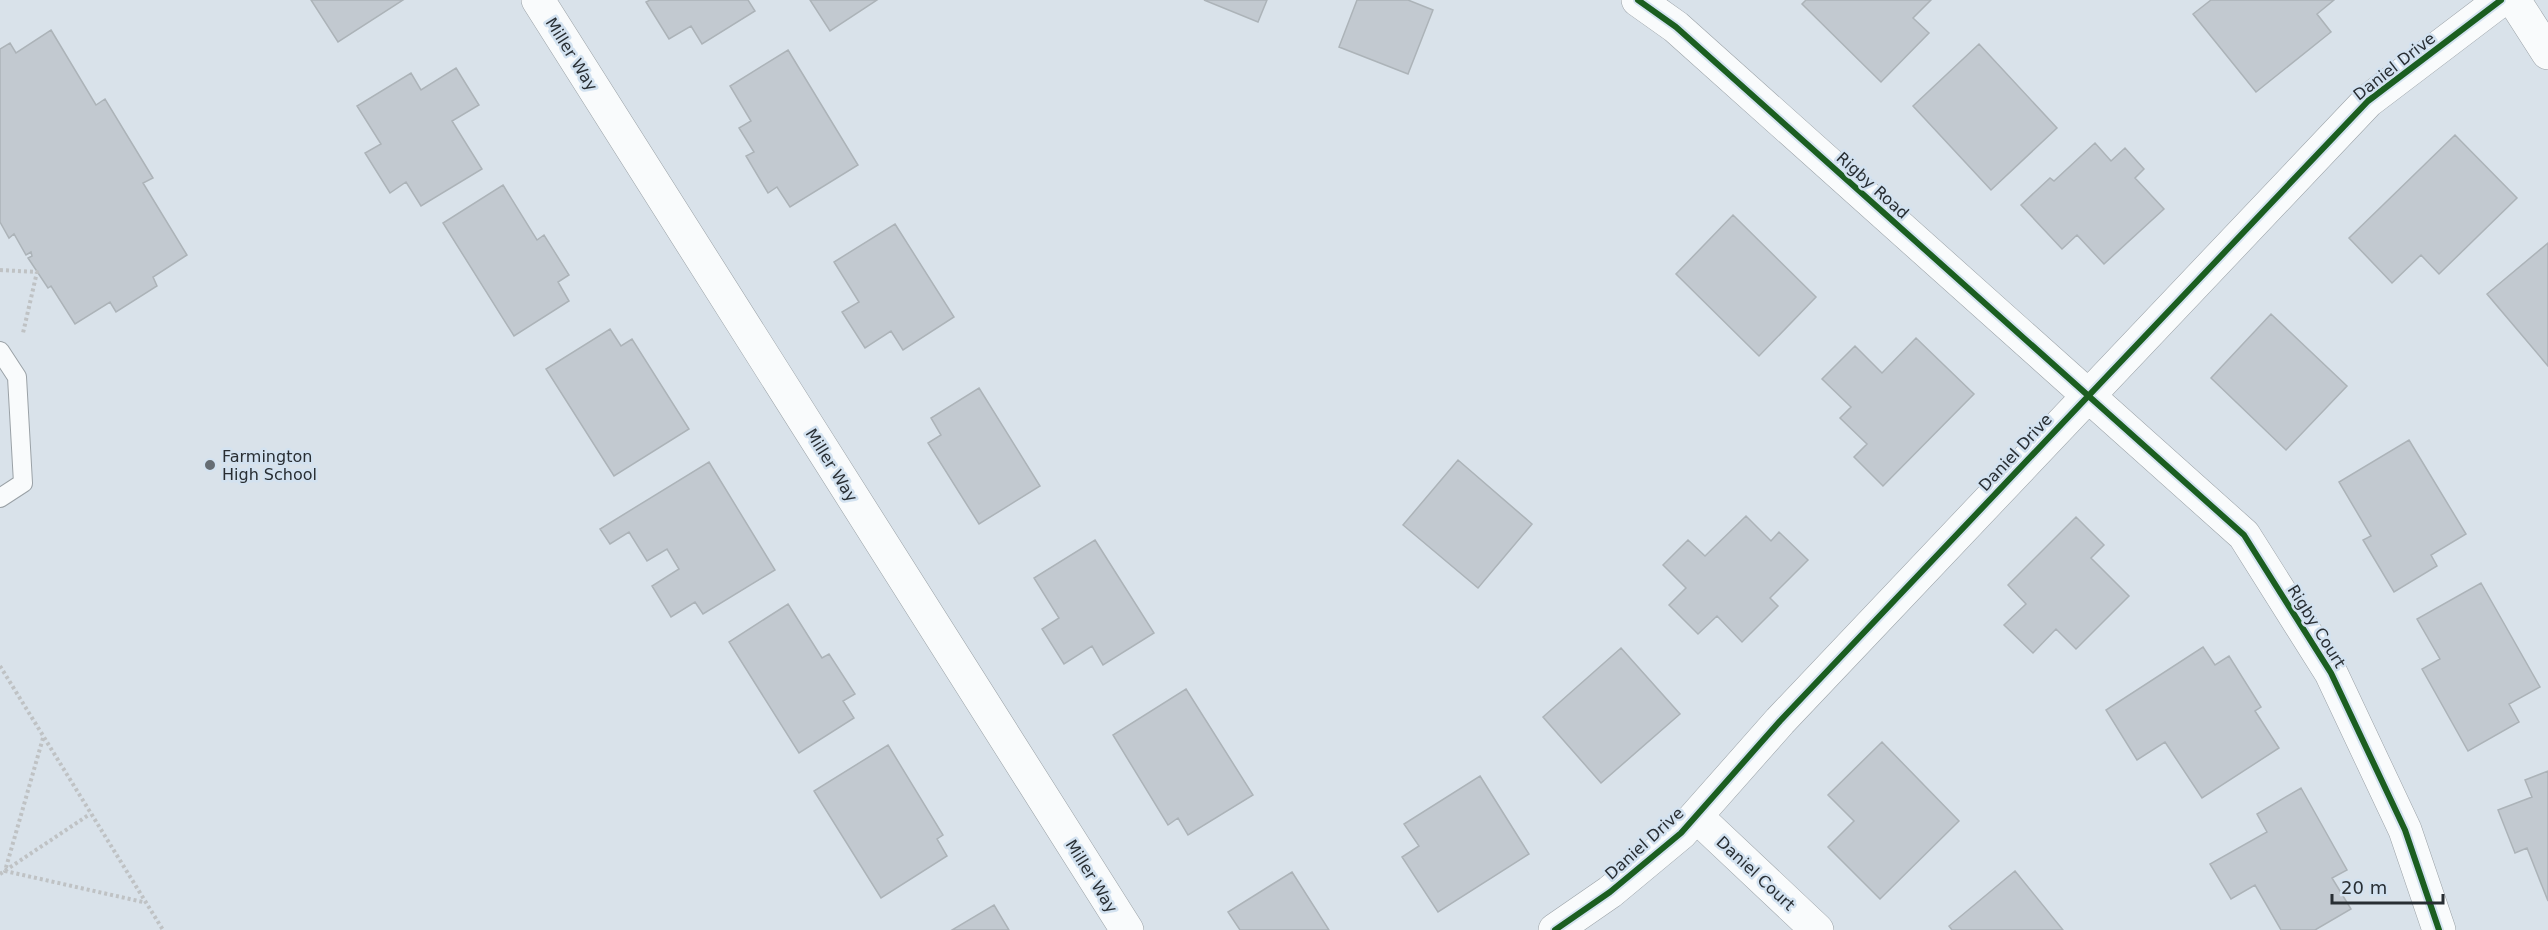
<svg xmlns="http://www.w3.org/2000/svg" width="2548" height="930" font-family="'DejaVu Sans',sans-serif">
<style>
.building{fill:#c2c9d0;stroke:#acb3b8;stroke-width:1.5}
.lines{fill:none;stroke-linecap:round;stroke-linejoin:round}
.lane-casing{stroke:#9aa1a6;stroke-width:20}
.street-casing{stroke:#9aa1a6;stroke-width:34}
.path{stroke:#bfc2c4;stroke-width:4;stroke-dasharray:3 3;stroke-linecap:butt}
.lane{stroke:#f9fbfc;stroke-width:18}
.street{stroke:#f9fbfc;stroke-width:33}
.cycleway-casing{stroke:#d3e2f0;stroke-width:10}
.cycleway{stroke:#1b5e20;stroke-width:6}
.poi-dot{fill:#666d73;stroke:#d3e2f0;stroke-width:2}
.labels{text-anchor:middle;stroke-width:5;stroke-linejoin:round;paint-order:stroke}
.street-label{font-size:16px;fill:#282e33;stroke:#d3e2f0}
.poi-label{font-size:16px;fill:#282e33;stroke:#d3e2f0;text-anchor:start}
</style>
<rect width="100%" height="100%" fill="#d9e2ea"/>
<path class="building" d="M311 0H403L338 42Z
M650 0H748L755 11 702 44 691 26 669 39 646 2Z
M810 0H877L830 31Z
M1204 0H1267L1258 22Z
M1357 0H1408L1433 10 1408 74 1339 47Z
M1806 0H1931L1913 18 1929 33 1881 82 1802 4Z
M2211 0H2334L2317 14 2331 32 2256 92 2193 14Z
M51 30 96 105 105 99 153 178 143 183 187 255 153 277 157 286 116 312 110 302 75 324 51 286 48 288 28 258 32 256 31 252 26 255 14 234 9 238 0 222V49L10 43 16 53Z
M1979 44 2057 128 1991 190 1913 106Z
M788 50 858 165 790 207 777 187 768 193 746 156 754 152 739 128 751 121 730 86Z
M456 68 479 105 452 121 482 169 421 206 406 182 390 193 365 153 381 144 357 106 411 73 421 90Z
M2455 135 2517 198 2439 274 2421 255 2392 283 2349 238Z
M2095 143 2111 161 2125 148 2144 169 2135 178 2164 209 2104 264 2077 235 2062 249 2021 205 2050 178 2054 181Z
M503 185 537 240 544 235 569 275 558 282 569 301 514 336 443 223Z
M1733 215 1816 297 1759 356 1676 274Z
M895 224 954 317 903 350 891 331 865 348 842 312 859 302 834 262Z
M2548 243V366L2487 294Z
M2271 314 2347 386 2286 450 2211 378Z
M610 329 621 346 632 339 689 429 614 476 546 369Z
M1916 338 1974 394 1883 486 1854 457 1867 444 1840 418 1851 407 1822 379 1855 346 1882 373Z
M979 388 1040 486 979 524 928 443 941 435 931 418Z
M2409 440 2466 534 2431 555 2437 566 2394 592 2363 540 2371 536 2339 482Z
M1458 460 1532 524 1478 588 1403 525Z
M709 462 775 570 703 614 695 602 671 617 652 586 679 569 667 549 647 561 629 532 610 544 600 529Z
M1746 516 1771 541 1779 532 1808 560 1770 598 1778 606 1742 642 1717 616 1698 634 1669 605 1686 588 1663 565 1688 540 1705 556Z
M2076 517 2104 545 2091 558 2129 596 2076 649 2056 629 2033 653 2004 625 2026 604 2008 585Z
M1095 540 1154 633 1103 665 1092 646 1064 664 1042 629 1059 618 1034 578Z
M2481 583 2540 687 2509 704 2519 722 2468 751 2422 669 2440 659 2417 619Z
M788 604 822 658 829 654 855 694 843 701 854 718 799 753 729 642Z
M2203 647 2215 665 2229 656 2261 707 2255 711 2279 748 2202 798 2165 742 2137 760 2106 710Z
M1621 648 1680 714 1601 783 1543 717Z
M1186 689 1253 795 1188 835 1178 818 1168 825 1113 735Z
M1882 742 1959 821 1880 899 1828 847 1854 821 1828 795Z
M888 745 943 835 937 839 947 856 881 898 814 791Z
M2548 771V901L2527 848 2515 853 2498 810 2532 797 2525 780Z
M1480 776 1529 854 1438 912 1402 857 1419 846 1404 824Z
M2301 788 2347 870 2332 878 2351 909 2315 930H2281L2255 885 2231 899 2210 864 2267 832 2257 814Z
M2015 871 2063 930H1952L1949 926Z
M1292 872 1329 930H1240L1228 912Z
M994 905 1009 930H952Z"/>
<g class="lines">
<g class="lane-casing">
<path id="lane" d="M0 351 17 377 23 483 0 498"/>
</g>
<g class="street-casing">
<path id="street" d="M538 0 1127 930
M1638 0 1676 27 2244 535 2331 673 2405 830 2439 930
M2514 0 2548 53
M1696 816 1817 930
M1555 930 1610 892 1681 833 1780 721 2368 101 2501 0"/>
</g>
<path class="path" d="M0 270 37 272 23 333
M0 666 163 930
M43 738 5 871 143 902
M0 874 90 814"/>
<use href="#lane" class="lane"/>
<use href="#street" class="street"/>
<g class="cycleway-casing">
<path id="cycleway" d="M1638 0 1676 27 2244 535 2331 673 2405 830 2439 930
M1555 930 1610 892 1681 833 1780 721 2368 101 2501 0"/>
</g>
<use href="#cycleway" class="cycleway"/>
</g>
<circle class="poi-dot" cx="210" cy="465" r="6"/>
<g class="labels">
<g class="street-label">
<text transform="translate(572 54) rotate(58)" y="6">Miller Way</text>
<text transform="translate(2394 66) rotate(-38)" y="6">Daniel Drive</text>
<text transform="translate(1873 185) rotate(42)" y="6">Rigby Road</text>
<text transform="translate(2015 452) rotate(-47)" y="6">Daniel Drive</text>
<text transform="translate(832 465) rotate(58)" y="6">Miller Way</text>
<text transform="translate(2317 626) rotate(58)" y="6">Rigby Court</text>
<text transform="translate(1644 843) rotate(-42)" y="6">Daniel Drive</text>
<text transform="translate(1756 873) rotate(43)" y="6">Daniel Court</text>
<text transform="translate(1092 876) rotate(58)" y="6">Miller Way</text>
</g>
<g class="poi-label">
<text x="222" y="462">Farmington<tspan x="222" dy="18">High School</tspan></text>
</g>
</g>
<path d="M2332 894v9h111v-9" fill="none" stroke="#282e33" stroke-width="3"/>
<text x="2341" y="894" font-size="18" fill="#282e33" stroke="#d3e2f0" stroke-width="4.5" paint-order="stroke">20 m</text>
</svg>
